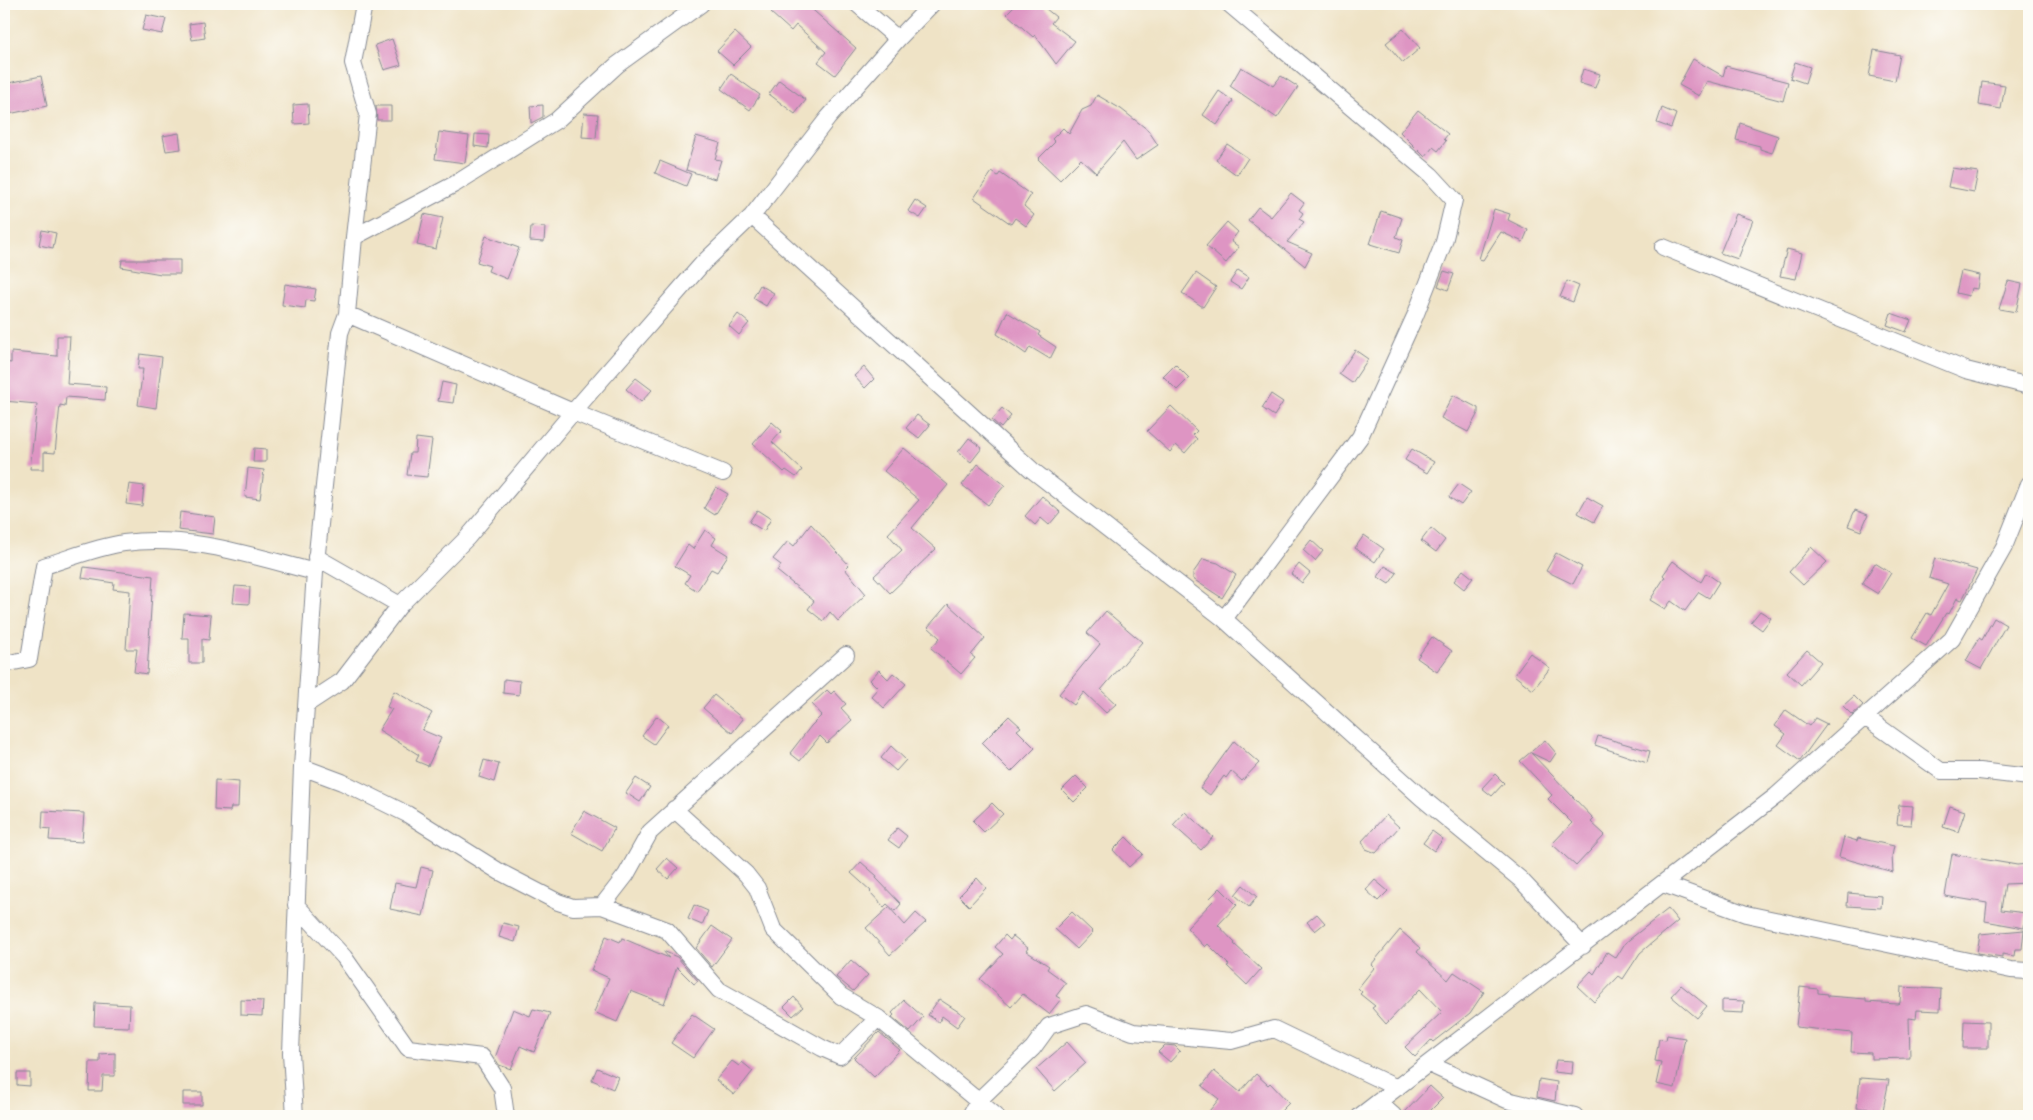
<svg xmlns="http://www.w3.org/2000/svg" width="2033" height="1120" font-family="'Libre Caslon Text',serif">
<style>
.building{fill:#de95c3}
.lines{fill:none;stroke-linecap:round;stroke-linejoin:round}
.minor-casing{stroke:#858992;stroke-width:18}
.minor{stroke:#fff;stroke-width:16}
</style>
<rect width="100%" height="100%" fill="#fdfcf7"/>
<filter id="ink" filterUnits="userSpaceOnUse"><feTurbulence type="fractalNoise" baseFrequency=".02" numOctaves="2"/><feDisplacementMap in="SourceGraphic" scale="10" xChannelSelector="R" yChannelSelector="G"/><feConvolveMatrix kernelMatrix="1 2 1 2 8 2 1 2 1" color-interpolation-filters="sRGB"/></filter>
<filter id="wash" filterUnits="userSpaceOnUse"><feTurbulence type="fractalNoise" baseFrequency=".0096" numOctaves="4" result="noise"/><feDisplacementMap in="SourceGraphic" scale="20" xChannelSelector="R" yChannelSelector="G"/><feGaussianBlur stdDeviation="1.12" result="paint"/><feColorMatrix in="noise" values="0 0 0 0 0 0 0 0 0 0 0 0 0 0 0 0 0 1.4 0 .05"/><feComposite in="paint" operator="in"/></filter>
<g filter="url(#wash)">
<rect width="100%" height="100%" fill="#efe3c6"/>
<g id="blocks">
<path class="building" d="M766 4H806L856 48 835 75 818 62 826 52 796 25 791 31 771 13 773 11Z
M1017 4H1040L1056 17 1051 23 1075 41 1056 64 1035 35 1033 37 1007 14Z
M146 15 166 19 162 34 142 30Z
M203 22 205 38 192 40 189 24Z
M1403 29 1420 48 1403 63 1386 43Z
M735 32 751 47 733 65 717 51Z
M392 39 401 65 384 70 375 45Z
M1874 50 1900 55 1895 81 1869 76Z
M1693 59 1723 76 1726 66 1788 82 1783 101 1707 81 1699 96 1679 85Z
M1795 62 1810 67 1805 83 1790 78Z
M1241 67 1273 86 1281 76 1298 87 1277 118 1230 86Z
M1583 69 1600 74 1595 88 1579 83Z
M731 74 760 95 750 110 721 89Z
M41 76 47 106 4 115V84Z
M779 80 806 100 795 114 769 94Z
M1982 82 2005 85 2001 109 1979 105Z
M1219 91 1233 101 1217 125 1203 115Z
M1097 95 1121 109 1148 130 1158 145 1136 160 1123 142 1096 173 1081 159 1060 180 1038 159 1055 142 1052 139 1063 128 1069 134 1082 110 1091 106Z
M308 104 309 123 294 124 293 105Z
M543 105V117L531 123 530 106Z
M376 106H391V120H377Z
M1662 108 1676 114 1671 128 1657 123Z
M1418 110 1448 134 1444 139 1446 141 1438 151 1433 147 1425 157 1400 132Z
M584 113 598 114 596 138 582 137Z
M1740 123 1778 136 1772 153 1760 149V146L1736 140Z
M439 132 469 136 465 163 435 159Z
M179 133 181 149 166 151 163 136Z
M475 134 489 135 488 148 474 146Z
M696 136 720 143 715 159 721 160 715 179 686 170Z
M1227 144 1248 158 1237 175 1216 160Z
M660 161 691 174 686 186 655 173Z
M1952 168 1978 172 1974 192 1948 187Z
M992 172 998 176 1000 173 1031 195 1024 206 1034 215 1026 226 1015 218 1011 224 974 198Z
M1291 193 1304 203 1299 210 1303 213 1299 219 1304 222 1287 242 1312 253 1305 266 1248 220 1258 207 1271 217Z
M915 200 927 208 920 218 908 211Z
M1494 209 1510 214 1508 220 1528 230 1523 242 1501 232 1483 260 1479 259Z
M1381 211 1402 218 1396 237 1403 240 1399 253 1370 244Z
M424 214 443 218 436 249 417 245Z
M1736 214 1753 220 1738 259 1720 253Z
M1227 222 1238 232 1231 241 1239 247 1226 263 1206 246Z
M531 226 545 227 544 242 530 241Z
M42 230 56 233 53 248 39 245Z
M486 236 519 248 507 279 488 271 490 266 477 262Z
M1787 249 1802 253 1796 279 1780 276Z
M122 260H180V274H161L121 267Z
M1238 270 1249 277 1241 289 1230 282Z
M1444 271 1454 274 1448 290 1438 286Z
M1961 271 1979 275 1977 289 1971 288 1969 296 1956 293Z
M1196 273 1216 287 1203 307 1182 293Z
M1567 281 1579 286 1573 302 1560 297Z
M2008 281 2022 284 2016 312 1999 309Z
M285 284 316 289 314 301 306 300 305 308 282 305Z
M760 285 774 293 766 306 753 298Z
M1007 312 1040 332 1038 335 1056 347 1050 359 1030 347 1026 354 997 334Z
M1891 313 1911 320 1906 332 1887 325Z
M738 314 749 323 739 335 729 326Z
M57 336H70L67 384 106 387 105 400 66 397 65 406 60 405 55 453 44 452V469H30L37 404 4 401V362L11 363V352L57 356Z
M1355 350 1368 359 1352 383 1339 374Z
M140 354 162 357 156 408 138 405 143 369H138Z
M1175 364 1189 378 1177 390 1163 376Z
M864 367 874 379 865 388 854 376Z
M636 378 652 390 641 402 626 389Z
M442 382 456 385 453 403 438 401Z
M1271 394 1283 402 1274 416 1262 408Z
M1453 395 1478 408V413L1468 432 1441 418Z
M1171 406 1197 431 1193 435 1197 439 1185 453 1176 445 1170 452 1147 431Z
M1002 408 1011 416 1001 428 992 420Z
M917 415 930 425 919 438 906 428Z
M772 422 782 431 772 442 802 470 796 477 786 470 784 472 753 444Z
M416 438 432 440 427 477 407 475 410 453H415Z
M969 438 982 448 971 462 958 452Z
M254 448 266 449V462H253Z
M904 448 948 485 912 528 936 549 890 593 874 576 902 550 888 534 919 500 884 471Z
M1412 449 1434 462 1427 473 1405 460Z
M978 464 1005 485 988 505 962 485Z
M248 468 264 470 260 499 245 497Z
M129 484 144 486 142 506 126 504Z
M1459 484 1471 492 1461 505 1449 497Z
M716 487 728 494 715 515 704 508Z
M1042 496 1060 512 1049 525 1041 518 1035 525 1025 516Z
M1587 497 1603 506 1594 522 1578 513Z
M757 510 771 519 764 531 749 522Z
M1855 510 1868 515 1861 531 1848 526Z
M180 512 215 517 213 534 178 530Z
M811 524 849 565 845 569 866 594 838 621 830 612 823 621 808 609 814 601 777 571 781 565 773 559 788 541 794 546Z
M1431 528 1445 540 1436 552 1421 541Z
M705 530 716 538 712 545 728 555 717 572 711 569 697 591 685 583 690 575 675 566 688 545 693 549Z
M1364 535 1384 549 1375 562 1355 548Z
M1311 540 1323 551 1315 561 1303 550Z
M1811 547 1827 562 1803 585 1789 572Z
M1556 553 1582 567 1573 584 1546 571Z
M1935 558 1977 570 1962 600 1957 598 1949 614 1946 613 1926 646 1912 638 1927 613 1931 615 1948 584 1929 578Z
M1203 559 1218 563 1236 575 1222 598 1193 579V573Z
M1673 561 1701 582 1706 573 1719 582 1709 598 1699 592 1685 611 1671 601 1665 609 1650 600 1665 577 1663 575Z
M1875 563 1891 573 1878 594 1862 584Z
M1299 564 1310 573 1302 583 1291 574Z
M1385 566 1397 573 1389 584 1378 577Z
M84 567 153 576 147 674 134 672 137 649H126L130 591 113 589 114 583 82 578Z
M1463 570 1473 578 1464 589 1454 581Z
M235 586 250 587 249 604 233 603Z
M948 604 985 638 971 655 975 658 961 674 931 648 940 638 928 627Z
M1106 611 1142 642 1101 690 1116 704 1106 713 1084 692 1074 705 1059 694 1100 644 1087 633Z
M1760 611 1771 618 1762 630 1751 622Z
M184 613 211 615 209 640 202 639V663H189V638H182Z
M1994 618 2006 625 1981 669 1966 661 1979 638 1982 640Z
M1432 637 1452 651 1437 672 1417 658Z
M1807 650 1821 662 1801 685 1787 672Z
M1530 653 1550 668 1533 690 1514 675Z
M879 670 888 679 893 673 906 684 884 708 871 696 878 688 870 680Z
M504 679 520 681 519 695 503 693Z
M827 690 831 694 834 691 846 704 841 708 852 720 827 743 820 736 800 761 790 753 811 726 822 715 812 704Z
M394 691 432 713 422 730 441 738 428 766 416 761 419 755 379 730 392 709 387 707Z
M714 695 743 719 732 733 703 708Z
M1854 696 1863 705 1852 715 1843 706Z
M1786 710 1809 726 1815 718 1827 724 1800 761 1778 745 1786 734 1775 726Z
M657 716 668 725 654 744 642 736Z
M1009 716 1021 727 1017 730 1035 748 1011 772 982 743Z
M1598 736 1650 751 1647 763 1595 745Z
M1545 740 1556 753 1550 762 1531 753 1594 819 1591 822 1605 835 1576 866 1552 844 1572 823 1548 799 1552 795 1520 761Z
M1234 741 1259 763 1242 781 1231 771 1226 778 1224 776 1210 795 1200 788Z
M891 746 906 760 896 771 881 758Z
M484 760 499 764 494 782 479 777Z
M1495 774 1504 783 1492 796 1482 788Z
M1076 776 1088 788 1074 802 1062 790Z
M636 778 650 787 640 802 626 793Z
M215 780 239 782 238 807H231L230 811 214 810Z
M992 803 1003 814 984 832 973 821Z
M1899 805 1913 806 1911 825 1897 824Z
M1950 806 1965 811 1958 832 1943 827Z
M43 811 84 813 82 842 49 840 50 829 42 828Z
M584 811 615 828 602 851 571 833Z
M1185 812 1213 837 1201 850 1173 825Z
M1386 815 1399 827 1376 853 1366 849 1362 841Z
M897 828 907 836 899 848 888 840Z
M1432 831 1443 839 1434 851 1423 843Z
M1126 837 1143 854 1129 867 1113 850Z
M1844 837 1857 841 1858 838 1894 846 1892 856 1893 872 1839 857Z
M1952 854 2017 865 2029 864V883L2005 884 2001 910 2026 913 2024 928 1985 921 1987 903 1945 896Z
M667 858 678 868 668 879 657 869Z
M861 862 877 876 876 878 901 904 895 911 887 904 884 907 870 892 871 891 851 873Z
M421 867 433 870 423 916 390 909 395 883 416 887Z
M977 878 986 888 969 906 959 896Z
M1375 880 1388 891 1378 901 1366 890Z
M1243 885 1257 897 1249 907 1235 895Z
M1220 888 1237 905 1218 925 1235 943 1234 944 1261 969 1247 985 1227 966 1229 965 1208 944 1205 947 1187 928 1213 901 1210 898Z
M1848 893 1882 896 1881 908 1847 906Z
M694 905 708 911 702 925 688 919Z
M889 907 905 925 916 913 926 922 890 955 866 928Z
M1668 909 1678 921 1640 953 1623 979 1619 976 1594 1002 1577 986 1591 971 1594 974 1607 952 1616 958 1625 943Z
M1072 912 1093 932 1077 949 1055 929Z
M1317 914 1325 923 1315 931 1307 922Z
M503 923 519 927 515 942 499 937Z
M712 926 732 940 712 967 696 948Z
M1400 930 1420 948 1417 952 1448 980 1454 972 1484 992 1470 1013 1433 1042 1431 1040 1415 1057 1405 1047 1442 1012 1420 989 1386 1024 1372 1008 1375 1006 1360 994 1362 992 1358 988 1374 968 1371 965Z
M2024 930 2022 949H2015L2014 956 2002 954V957L1977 953 1980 934Z
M1005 935 1010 940 1013 936 1028 948 1026 951 1049 966 1047 969 1066 983 1056 996 1061 999 1049 1014 1023 994 1011 1007 980 979 1003 954 995 947Z
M606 936 620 942 622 938 669 958 663 951 677 957 698 981 694 984 677 967 664 1004 631 991 617 1022 594 1012 609 978 591 970Z
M851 960 868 975 853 991 836 977Z
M1681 985 1707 1006 1697 1018 1671 996Z
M1800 987 1818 989V993L1828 994V996L1866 999V1002L1897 1004 1900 1003 1901 987 1941 989 1940 1011 1917 1010 1916 1019 1909 1018 1910 1058 1871 1059V1053L1851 1052 1852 1033 1796 1027Z
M794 997 803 1007 793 1016 784 1007Z
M939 999 965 1016 957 1027 942 1016 939 1022 928 1015Z
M241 1000 263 1001 262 1016 241 1015Z
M904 1000 923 1017 910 1032 892 1017 894 1015 892 1013Z
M1722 1000 1744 1001 1743 1013 1722 1012Z
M95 1003 130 1005 129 1027 94 1026Z
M513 1009 530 1016 533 1009 550 1013 534 1052 520 1046 511 1069 499 1065 495 1058Z
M692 1014 714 1029 693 1058 671 1043Z
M1964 1021 1988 1022V1048H1963Z
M879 1032 900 1050 874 1077 854 1058Z
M1667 1035 1685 1038 1675 1088 1656 1084 1661 1062 1655 1061 1659 1039 1666 1040Z
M1067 1042 1086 1063 1055 1091 1036 1069Z
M1165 1045 1175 1046 1180 1051 1170 1062 1158 1052Z
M115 1053V1076H103L102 1091H89L90 1062H100V1054Z
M1556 1060 1573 1061 1572 1074 1554 1072Z
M732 1061 739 1066 742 1062 753 1071 734 1095 716 1080Z
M597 1068 618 1077 613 1089 592 1080Z
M1214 1071 1240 1092 1256 1074 1268 1085 1270 1083 1289 1103 1276 1116H1205L1219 1099 1202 1086Z
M17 1073H30V1086L17 1085Z
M1860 1078 1889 1080 1883 1110 1857 1108Z
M1539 1079 1557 1082 1555 1101 1537 1097Z
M1430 1086 1443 1098 1425 1116H1404V1113Z
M183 1092H202V1105H183Z"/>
</g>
</g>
<g filter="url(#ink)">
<use href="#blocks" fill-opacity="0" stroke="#858992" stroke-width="1"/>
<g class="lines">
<g class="minor-casing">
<path id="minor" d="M857 4 898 39
M752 216 1032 470 1224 619 1422 798 1520 879 1583 946
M354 237 368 114 353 63 364 4
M1663 247 1966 370 2029 386
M347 314 573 412 723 473
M316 557 400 605
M1224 619 1360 437 1415 316 1444 242 1454 200 1431 175 1229 4
M4 664 29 659 44 566C70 558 97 547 124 543 189 534 252 556 315 572
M307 704 342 681 400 605 467 538 573 412 703 263 752 216 828 118 898 39 932 4
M1865 717 1941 771H1979L2029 777
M302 767 342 782 407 814 500 872 558 902 573 907 602 906 626 875 650 832 846 655
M674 809 746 874 757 888 773 929 841 996 878 1018 996 1116
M1663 884 1746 914 2011 970 2029 971
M296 905 344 957 408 1048 482 1057 502 1088 506 1116
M602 906 667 930 719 990 822 1048 840 1056 878 1018
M1429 1064 1507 1100 1575 1116
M1378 1102 1394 1116
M295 1116 291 1053 302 767 315 572 340 333 347 314 354 237 455 184 557 120 617 65 701 4
M970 1116 978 1101 1033 1048 1049 1026 1086 1014 1133 1032 1199 1038 1231 1041 1274 1029 1397 1088
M1360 1116 1776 796 1952 639 2004 547 2029 484"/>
</g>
<use href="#minor" class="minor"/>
</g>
</g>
<rect width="2033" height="1120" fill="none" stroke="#fdfcf7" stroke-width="20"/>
</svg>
